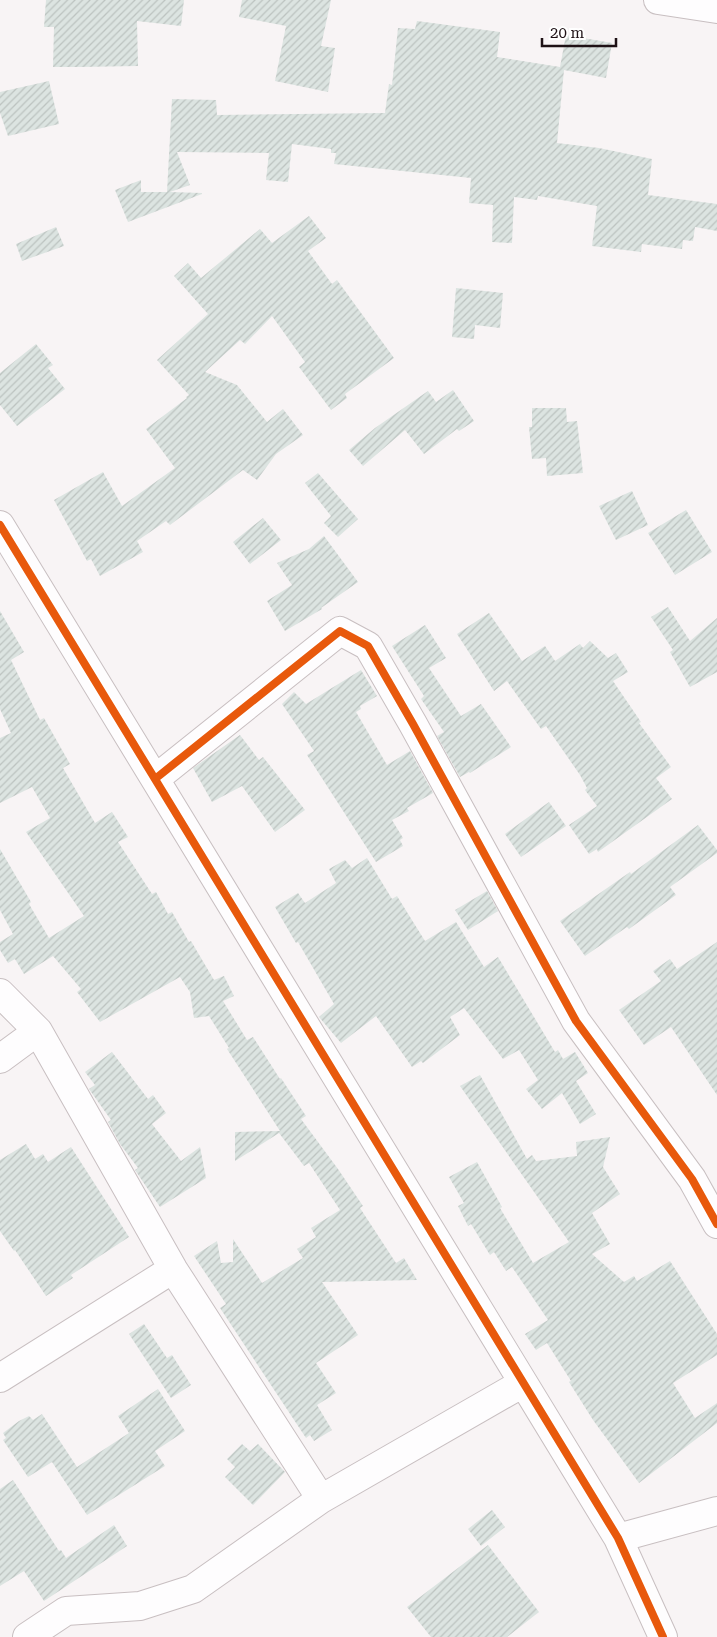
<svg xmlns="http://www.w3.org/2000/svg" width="717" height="1637" font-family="'Roboto Serif',serif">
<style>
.building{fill:url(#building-hatch)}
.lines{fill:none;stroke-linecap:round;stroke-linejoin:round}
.street-casing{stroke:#c8bfc1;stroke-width:30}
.street{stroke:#fefdfe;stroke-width:28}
.cycleway-casing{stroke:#fff;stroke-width:11}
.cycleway{stroke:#e8590c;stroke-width:8}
</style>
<defs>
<pattern id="building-hatch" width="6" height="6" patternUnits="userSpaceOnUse" patternTransform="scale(1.25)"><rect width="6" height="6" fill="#dce4e1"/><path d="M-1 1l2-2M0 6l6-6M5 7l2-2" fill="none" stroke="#bcc3c0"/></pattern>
</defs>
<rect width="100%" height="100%" fill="#f8f4f5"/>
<path class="building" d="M46 0H184L181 26 137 21 138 66 80 67H53L54 27H44Z
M242 0H331L321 46 335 48 328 92 275 81 286 26 239 17Z
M417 21 500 32 497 57 560 67 566 35 612 43 606 78 564 70 557 143 599 148 652 159 648 195 717 204V231L695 227 693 241 683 240 682 249 642 244 641 252 592 246 597 206 538 196 537 200 514 197 512 243 492 242 493 205 469 203 471 178 334 164 336 153H331V149L292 144 288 182 266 180 269 153 177 152 190 185 170 192 202 193V194L128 222 115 190 141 180V192H167L172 99 216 100 217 115 385 113 389 84 392 85 398 28 415 29Z
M49 81 59 124 8 136 0 113V92Z
M309 216 326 238 308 251 332 284 337 280 394 358 345 394 347 398 331 410 299 367 305 362 272 316 245 344 240 340 205 372 237 385 267 422 283 409 303 435 276 454 257 480 243 470 170 525 166 521 137 541 143 552 100 576 91 559 87 561 54 500 103 472 122 506 175 468 146 429 187 398 186 397 189 395 157 360 208 314 174 276 188 263 201 278 260 229 272 243Z
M56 227 64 246 22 261 16 244Z
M456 288 503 293 500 328 475 325 474 339 452 337Z
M36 344 53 365 48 368 65 389 17 426 0 405V373Z
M453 390 474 421 459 431 457 429 424 454 405 430 363 466 349 450 375 428 428 391 436 402Z
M532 408H566L567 422 577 421 583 473 547 476 546 458 532 459 529 427H532Z
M318 473 358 519 338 537 324 523 331 516 305 483Z
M632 491 648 525 616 540 599 506Z
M686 510 712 552 675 575 648 533Z
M263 518 281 540 250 564 233 542Z
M324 536 358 582 321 608 322 609 285 631 267 601 292 585 277 563 309 549Z
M668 607 690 641 717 618V672L690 687 670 652 673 650 651 617Z
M0 611 24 652 11 660 40 720 44 718 70 764 63 768 95 823 112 812 128 837 118 842 152 894 156 892 168 914 172 912 189 942 191 941 214 980 224 976 234 996 223 1001 247 1040 253 1037 280 1079 281 1078 306 1116 301 1119 338 1169 363 1206 360 1208 396 1263 404 1258 417 1280 322 1282 358 1335 316 1363 336 1393 317 1405 332 1430 314 1441 310 1435 306 1438 220 1308 226 1304 194 1256 217 1241 221 1263 233 1262V1239L262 1283 303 1258 297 1249 316 1237 311 1228 340 1210 309 1163 304 1166 279 1133 235 1161V1132L280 1131 227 1049 229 1048 209 1016 194 1018 190 992 180 977 100 1022 77 992 81 989 53 956 24 974 15 959 8 963 0 950V942L13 934 0 910V849L31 902 29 904 49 938 84 916 26 832 50 818 32 787 0 803V738L11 733 0 709Z
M489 613 522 661 545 646 555 661 580 644 583 648 590 641 608 658 616 653 628 672 613 681 641 722 639 723 671 767 656 778 672 799 598 852 597 849 589 854 569 825 597 806 585 790 587 788 580 775 546 726 541 729 507 681 494 691 457 634Z
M425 625 446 658 429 668 461 716 481 704 511 747 470 773 469 772 460 777 437 736 444 732 421 699 424 696 392 646Z
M361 670 377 696 360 706 361 709 356 712 387 765 410 751 433 793 407 808 409 811 392 820 403 838 400 840 403 846 376 862 307 755 314 751 282 704 294 692 306 704Z
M240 735 259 760 263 757 305 810 275 832 242 786 212 802 193 768Z
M549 802 566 826 521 857 505 834Z
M698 825 717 850V853L670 887 676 895 629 929 627 927 585 956 560 921 630 872 631 874Z
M367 858 392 899 397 896 425 941 456 922 484 967 498 957 555 1052 558 1050 563 1059 575 1052 588 1073 576 1081 596 1114 580 1124 562 1093 542 1109 526 1089 538 1080 519 1050 503 1059 464 1008 450 1017 460 1035 423 1063 421 1061 412 1067 376 1016 341 1043 319 1017 334 1004 298 942 296 943 275 907 298 893 305 903 336 883 329 869 345 860 352 868Z
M487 891 498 911 468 930 455 910Z
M717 942V1095L671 1027 644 1045 619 1010 661 981 653 971 670 959 677 969Z
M112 1052 148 1099 153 1095 166 1113 152 1124 181 1161 200 1147 206 1178 160 1207 135 1170 138 1168 120 1144 108 1122 111 1120 89 1089 95 1085 85 1072Z
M480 1075 527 1159 532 1155 536 1161 577 1156 576 1142 610 1137 603 1167 620 1194 592 1213 610 1244 592 1254 624 1282 634 1276 637 1281 670 1261 717 1334V1355L673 1383 695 1418 717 1403V1423L639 1483 593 1420 569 1382 571 1381 547 1343 536 1350 525 1334 548 1320 512 1267 506 1271 494 1252 490 1255 471 1224 468 1226 458 1206 464 1203 449 1177 477 1162 502 1207 500 1208 533 1263 569 1242 460 1086Z
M26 1144 35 1159 43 1154 48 1162 71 1147 129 1237 71 1275 73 1278 46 1296 15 1250 14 1251 0 1231V1160Z
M144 1324 167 1358 172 1355 191 1385 171 1398 129 1334Z
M158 1389 185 1431 155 1451 165 1466 87 1515 52 1462 28 1477 3 1440 6 1438 3 1433 19 1421 29 1416 33 1420 42 1414 77 1467 129 1433 118 1416Z
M242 1444 250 1451 258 1444 285 1472 253 1505 225 1477 235 1467 227 1459Z
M13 1480 59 1551 61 1550 66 1558 114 1525 127 1546 44 1601 24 1571 0 1586V1489Z
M492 1510 505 1527 481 1546 468 1529Z
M488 1545 539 1612 507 1637H431L407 1607Z"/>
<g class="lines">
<g class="street-casing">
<path id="street" d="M658 0 717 9
M0 525 618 1538 663 1637
M155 779 340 631 368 646 413 724 576 1021 692 1179 717 1224
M0 993 38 1031 173 1269 321 1499 523 1383
M0 1059 38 1031
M0 1378 173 1269
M618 1538 717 1511
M27 1637 66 1611 140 1606 193 1589 321 1499"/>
</g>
<use href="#street" class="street"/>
<g class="cycleway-casing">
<path id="cycleway" d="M0 525 618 1538 663 1637
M155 779 340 631 368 646 413 724 576 1021 692 1179 717 1224"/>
</g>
<use href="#cycleway" class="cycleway"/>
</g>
<path d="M542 38v8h74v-8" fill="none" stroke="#1e1115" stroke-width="2.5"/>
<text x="550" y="38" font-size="15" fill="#1e1115" stroke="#ffffff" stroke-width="4" paint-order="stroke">20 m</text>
</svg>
